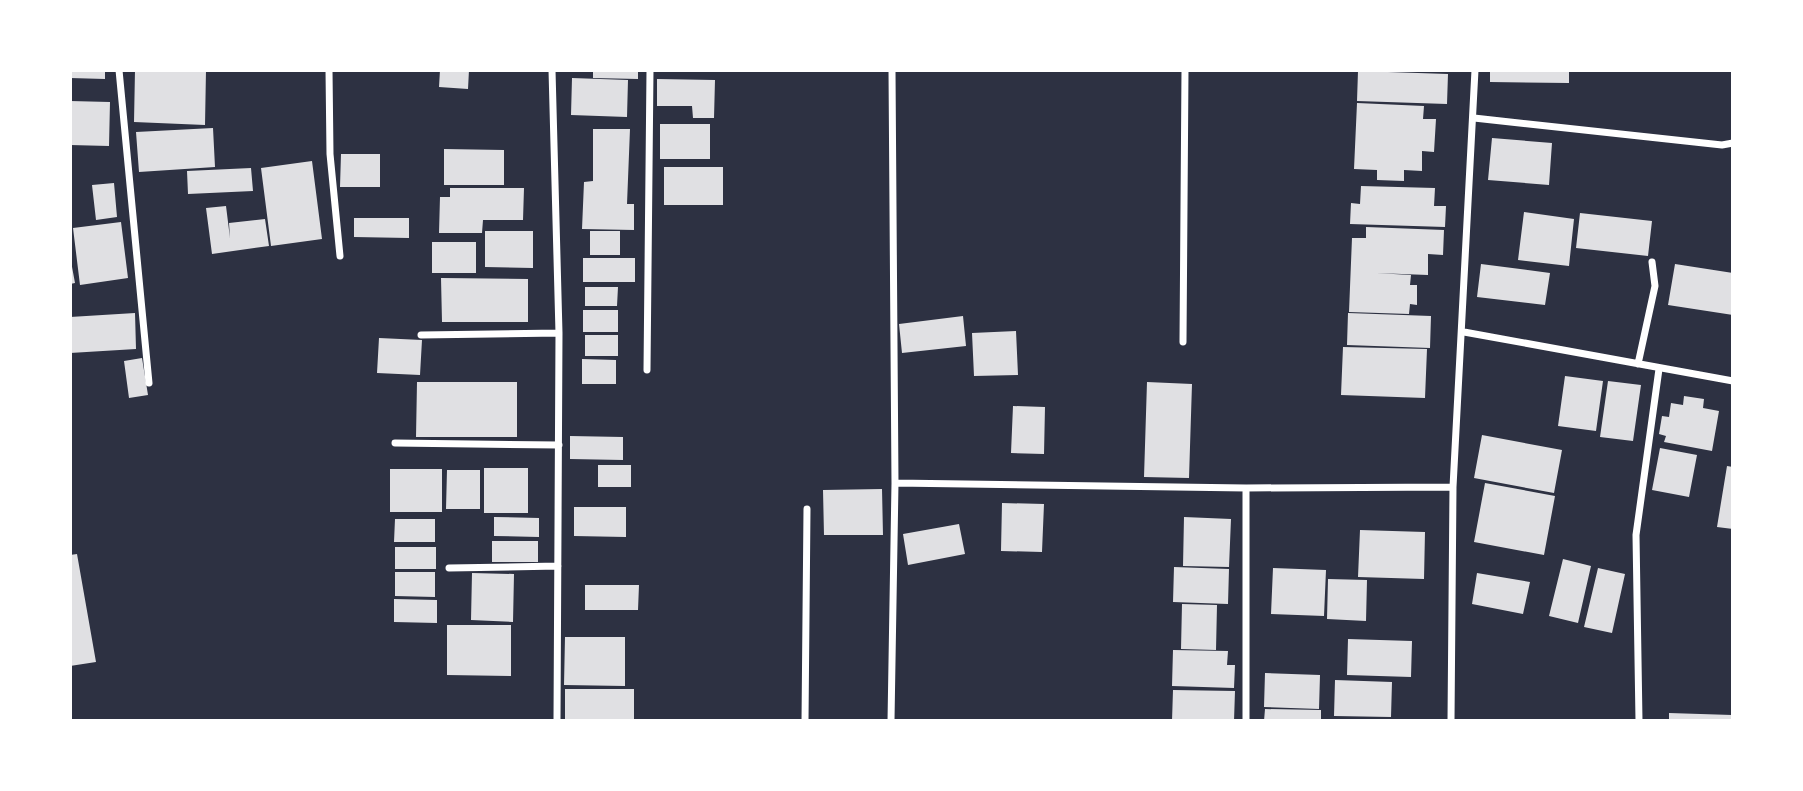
<svg xmlns="http://www.w3.org/2000/svg" width="1803" height="791" font-family="'Libre Baskerville',serif">
<style>
.building{fill:#e0e0e3}
.lines{fill:none;stroke-linecap:round;stroke-linejoin:round}
.minor{stroke:#fff;stroke-width:7}
</style>
<rect width="100%" height="100%" fill="#2d3142"/>
<path class="building" d="M70 70H105V79L70 78Z
M135 70H206L205 125 134 122Z
M440 70H469L468 89 439 87Z
M593 70H638V79L593 78Z
M1490 70H1569V83L1490 82Z
M1358 71 1448 74 1447 104 1357 101Z
M572 78 628 80 627 117 571 115Z
M657 79 715 80 714 118H693L692 106H657Z
M70 101 110 102 109 146 70 145Z
M1357 103 1424 106 1423 119H1436L1434 152 1422 151V171L1404 170V181L1377 180V170L1354 169Z
M660 124H710V159H660Z
M213 128 215 167 139 172 136 132Z
M593 129H630L627 204H634V230L582 229 584 182 593 181Z
M1492 138 1552 143 1549 185 1488 180Z
M444 149 504 150V185H444Z
M341 154H380V187H340Z
M312 161 322 239 271 246 261 168Z
M664 167H723V205H664Z
M251 168 253 191 188 194 187 171Z
M114 183 117 217 96 220 92 185Z
M1361 186 1435 188 1434 206H1446L1445 227 1350 224 1351 203 1360 204Z
M450 188H524L523 220H483L482 233H439L440 197H450Z
M226 206 230 238 229 223 265 219 269 246 212 254 206 208Z
M1524 212 1574 219 1569 266 1518 260Z
M1580 213 1652 221 1648 256 1576 248Z
M354 218H409V238L354 237Z
M121 222 128 278 80 285 73 228Z
M1366 227 1444 230 1443 255 1428 254V275L1376 273 1411 275 1410 285H1417V305L1410 304 1409 314 1349 312 1352 238H1366Z
M485 231H533V268L485 267Z
M590 231H620V255H590Z
M432 242H476V273H432Z
M70 256 75 283 70 284Z
M583 258H635V282H583Z
M1481 264 1550 273 1545 305 1477 297Z
M1675 264 1733 273V315L1668 305Z
M441 278 528 279V322H442Z
M585 287H618L617 306H585Z
M583 310H618V332H583Z
M135 313 136 349 70 353V317Z
M1348 313 1431 316 1430 348 1347 345Z
M963 316 966 346 902 353 899 324Z
M1016 331 1018 375 974 376 972 333Z
M585 335H618V356H585Z
M379 338 422 340 420 375 377 373Z
M1343 347 1427 349 1425 398 1341 395Z
M142 358 148 395 129 398 124 361Z
M582 359 616 360V384H582Z
M1565 376 1603 381 1596 431 1558 426Z
M1608 381 1641 385 1633 441 1600 437Z
M417 382H517V437H416Z
M1147 382 1192 384 1189 478 1144 477Z
M1684 396 1704 399 1703 408 1719 411 1712 451 1664 442 1666 436 1659 434 1662 416 1669 417 1671 403 1683 405Z
M1013 406 1045 407 1044 454 1011 453Z
M1482 435 1562 450 1554 493 1474 478Z
M570 436 623 437V460L570 459Z
M1660 448 1697 455 1689 497 1652 490Z
M598 465H631V487H598Z
M1727 466 1733 467V529L1717 527Z
M484 468H528V513H484Z
M390 469H442V512H390Z
M447 470H480V509H446Z
M1485 483 1555 496 1544 555 1474 542Z
M882 489 883 535H824L823 490Z
M1002 503 1044 504 1042 552 1001 551Z
M574 507H626V537L574 536Z
M494 517 539 518V537L494 536Z
M1184 517 1231 519 1229 567 1183 566Z
M395 519H435V542H394Z
M959 524 965 554 908 565 903 534Z
M1360 530 1425 532 1424 579 1358 577Z
M492 541H538V562H492Z
M395 547H436V569H395Z
M77 554 96 662 70 666V555Z
M1563 559 1591 566 1578 623 1549 616Z
M1174 567 1229 569 1228 604 1173 602Z
M1273 568 1326 570 1324 616 1271 614Z
M1598 568 1625 574 1612 633 1584 627Z
M395 572H435V597L395 596Z
M472 573 514 574 513 622 471 620Z
M1477 573 1530 582 1523 614 1472 604Z
M1328 579 1367 580 1366 621 1327 619Z
M585 585H639L638 610H585Z
M394 599 437 600V623L394 622Z
M1182 604 1217 605 1216 650 1181 649Z
M447 625H511V676L447 675Z
M565 637H625V686L564 685Z
M1348 639 1412 641 1411 677 1347 675Z
M1173 650 1228 651 1227 665H1235L1234 688 1172 686Z
M1265 673 1320 675 1319 709 1264 707Z
M1335 680 1392 682 1391 717 1334 716Z
M565 689H634V721H565Z
M1173 690 1235 691 1234 721H1172Z
M1265 709 1321 710V721H1264Z
M1669 713 1732 715V721H1669Z"/>
<g class="lines">
<path class="minor" d="M119 70 149 383
M329 70 330 154 340 256
M552 70 559 333 557 721
M1474 118 1722 145 1733 143
M1464 332 1733 381
M421 335 559 333
M1183 342 1185 70
M1638 364 1655 286 1652 262
M647 370 650 70
M395 443 559 445
M895 483 1246 488 1453 487
M449 568 558 566
M805 721 807 509
M891 721 895 483 892 70
M1246 721V488
M1451 721 1453 487 1475 70
M1639 721 1636 535 1659 369"/>
</g>
<rect width="1803" height="791" fill="none" stroke="#ffffff" stroke-width="144"/>
</svg>
